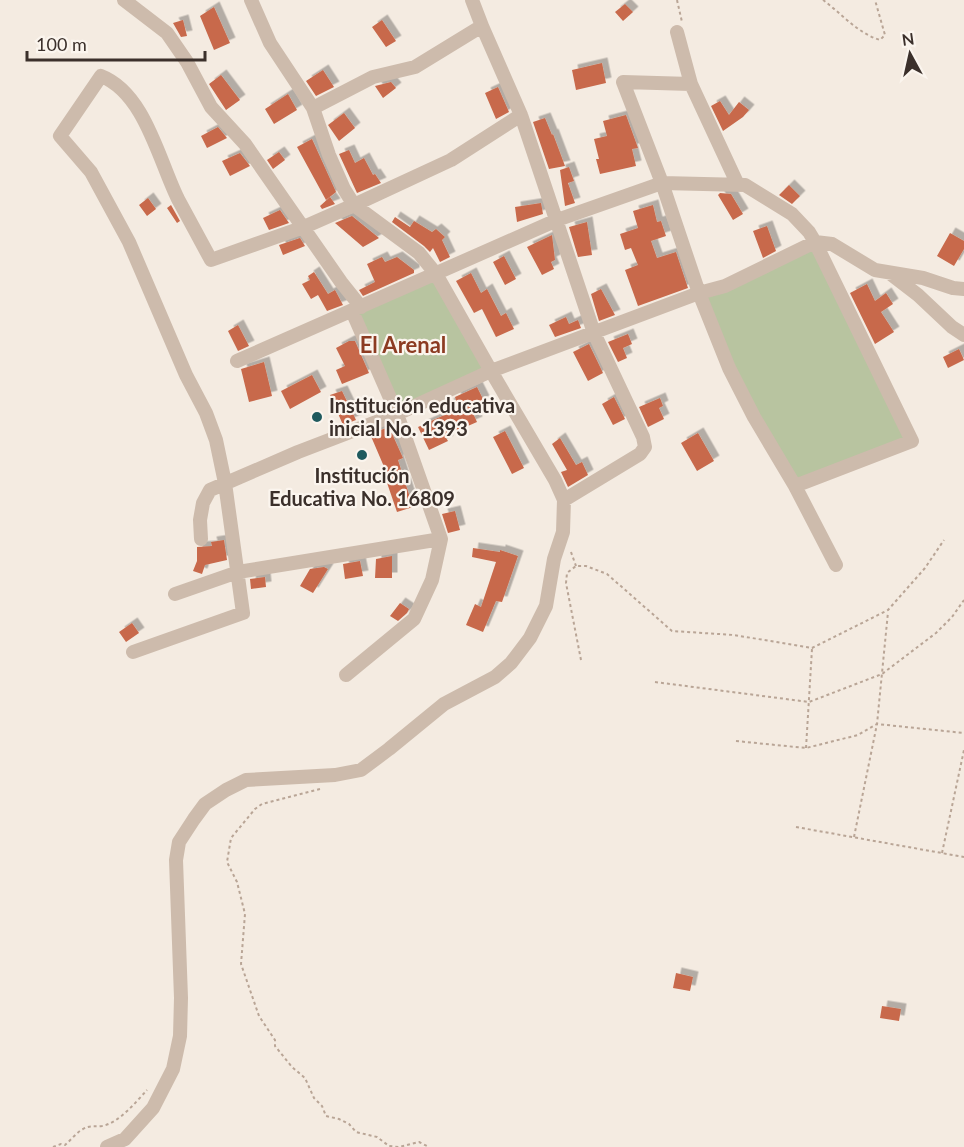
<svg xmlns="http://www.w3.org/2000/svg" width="964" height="1147" font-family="Lato,sans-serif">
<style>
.green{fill:#b8c4a0}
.building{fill:#c8694b;filter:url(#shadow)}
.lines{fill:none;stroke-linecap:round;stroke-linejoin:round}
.path{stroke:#b9a596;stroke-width:2;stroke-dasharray:3 3;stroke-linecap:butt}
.minor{stroke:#cdbbac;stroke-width:14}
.poi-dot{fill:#1f5a5e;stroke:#fbf5ee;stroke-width:2}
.labels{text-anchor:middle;stroke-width:4.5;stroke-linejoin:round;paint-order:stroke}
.poi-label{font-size:20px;font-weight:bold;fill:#3b302b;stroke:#fbf5ee;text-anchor:start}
.quarter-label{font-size:22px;font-weight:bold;fill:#8c3b22;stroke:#fbf5ee}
</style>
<defs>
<filter id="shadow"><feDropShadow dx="5.5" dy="-5.5" stdDeviation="0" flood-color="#0004"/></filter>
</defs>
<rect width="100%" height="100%" fill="#f4ebe1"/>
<path class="green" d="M813 246 907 438 795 481 731 364 704 295Z
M436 276 488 370 398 410 356 312Z"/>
<path class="building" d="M625 4 633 12 623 21 615 12Z
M214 7 230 43 214 50 200 16Z
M183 20 187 36 181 37 173 23Z
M382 20 396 41 386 47 372 27Z
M602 63 606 83 576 90 572 70Z
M323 70 334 87 316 96 306 81Z
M221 75 240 100 226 110 209 84Z
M391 82 396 88 383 98 375 86Z
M498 87 509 112 496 119 485 93Z
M288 94 297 110 274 124 265 109Z
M720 101 729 115 739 102 749 110 743 117 723 131 711 106Z
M344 113 355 128 339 141 328 125Z
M626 115 638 148 632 149 636 166 600 174 596 159H599L594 139 607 136 603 121Z
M545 118 552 135 553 134 565 166 549 169 533 122Z
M218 127 227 138 207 148 201 136Z
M312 139 336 192 326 200 297 147Z
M349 150 355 163 364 158 373 175 375 174 381 183 357 193 339 154Z
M279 152 285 160 273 169 267 160Z
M240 153 250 166 230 176 222 161Z
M569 167 574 181 568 183 575 203 565 206 560 170Z
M789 185 800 196 792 204 779 195Z
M720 193 731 194 743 214 733 220 718 195Z
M330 197 335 204 322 209 320 206Z
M148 198 156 209 147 216 139 205Z
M541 203 543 214 517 222 515 207Z
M171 205 180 221 177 223 167 208Z
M653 205 657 222 661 221 666 236 651 241 657 258 676 252 688 288 638 306 625 270 638 265 631 248 625 250 620 234 638 228 633 211Z
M280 210 289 223 269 230 263 218Z
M352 216 379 238 363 247 335 223Z
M395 217 410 227 414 221 432 232 436 229 445 237 442 240 450 257 440 262 433 248 430 252 424 246 392 222Z
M587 222 592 255 578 257 569 227Z
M767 226 776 251 763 258 753 231Z
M950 233 964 241V249L954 266 937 256Z
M552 235 555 260 551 262 554 269 542 275 527 247Z
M300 238 305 246 283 255 279 245Z
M504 256 516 279 505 285 493 262Z
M382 257 385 262 397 257 414 270V273L363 296 359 290 375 282 367 264Z
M314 272 328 294 335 290 343 305 327 311 318 295 311 299 302 284 310 280 308 276Z
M471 273 481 293 487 289 501 316 506 313 514 329 496 337 482 309 474 313 456 281Z
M867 284 875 301 886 293 893 304 881 312 894 332 875 344 850 293Z
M601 289 615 315 599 321 591 294Z
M566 317 569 324 578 320 581 328 555 337 549 325Z
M238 325 249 346 238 351 228 331Z
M628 334 632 344 623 348 627 358 618 362 608 342Z
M349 341H355L369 373 342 384 336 370 345 366 336 348Z
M589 344 603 373 588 381 573 352Z
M959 349 964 360 948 368 943 357Z
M264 362 272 396 249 402 241 369Z
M312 375 321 392 290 409 281 391Z
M477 387 484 401 470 407 477 422 445 436 448 441 429 450 418 427 451 412 448 404 456 400 455 397Z
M342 391 356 420 343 425 330 395Z
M614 397 625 419 613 425 602 404Z
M660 398 663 406 659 408 664 419 648 427 639 407Z
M389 427 403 458 398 460 413 507 397 512 385 477 388 476 370 434Z
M505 431 524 468 512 474 493 437Z
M698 433 714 461 697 471 681 443Z
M560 438 576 465 582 462 588 475 568 487 561 472 567 470 552 444Z
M455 511 460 530 448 533 442 514Z
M224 540 227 560 205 565 202 574 193 571 197 561V547L212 546 211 542Z
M473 548 500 552V550L518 556 502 602 496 601 483 632 466 625 475 604 481 607 496 562 472 557Z
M392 556V578H375L376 559Z
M360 561 363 576 345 579 343 564Z
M324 567 328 569 313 593 300 586 310 569Z
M265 577 266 587 251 589 250 579Z
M400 603 409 609 407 613 398 621 390 616Z
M132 623 139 633 126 642 119 632Z
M676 973 693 977 690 991 673 988Z
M882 1006 901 1009 899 1021 880 1018Z"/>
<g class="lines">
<path class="path" d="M677 0 682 22
M823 0C841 13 857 33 880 40L885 35 875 0
M571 552 576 566
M581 660 566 583 567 573 576 566H586L607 574 672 631 734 635 812 648 888 610 925 568 944 540
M655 682 809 702 882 674 936 633 952 617 964 600
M736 741 806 748 858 735 877 724 964 733
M806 748 812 649
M320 789 262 804 255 809 231 838 227 862 237 882 245 914 241 964 259 1016 275 1040V1046L292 1067 305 1078 314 1098 322 1106 326 1116 339 1119 349 1124 356 1132 377 1137 389 1146 399 1147 419 1142 429 1147
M796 827 964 857
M854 837 877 724 888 612
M942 853 964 750
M53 1147 61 1144 65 1145C71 1140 77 1132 83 1129 90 1125 95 1127 102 1126 119 1123 136 1102 147 1090"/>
<path class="minor" d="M124 0 167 33 187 62 211 107 245 144 341 282 361 307
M472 0 482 26
M677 32 691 84 738 185
M313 108 373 77 415 67 482 26 521 115 594 333 643 437 645 447 640 454 564 500
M892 275 918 295 952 327 964 335
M237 361 557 220 662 183 745 185 792 214 809 232 815 242 832 244 875 270 923 278 953 288 964 289
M795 486 836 565
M201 539 200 520 203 503 210 490 298 452 397 414 491 371 699 293 725 286 815 242 912 441 795 486 754 417 729 368 699 293 662 183 623 82 691 84
M175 594 238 572 441 539
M133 652 243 613 225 483 216 440 206 413 186 375 129 242 91 172 60 136 101 76C145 93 159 161 178 199 189 219 200 240 211 260L304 227 354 205 451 160 521 115
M346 675 414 619 432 580 441 539 397 414 352 311
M107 1147 125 1139 153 1108 173 1069 180 1036 181 998 176 860 179 842 194 819 205 804 226 790 246 780 335 775 361 770 389 749 444 704 495 677 511 663 530 638 546 606 554 559 563 532 564 500 555 480 491 371 436 274 419 253 354 205 344 189 329 155 313 108 270 43 251 0"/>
</g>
<g class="poi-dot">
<circle cx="317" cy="417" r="6"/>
<circle cx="362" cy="455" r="6"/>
</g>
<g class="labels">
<g class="poi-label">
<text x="329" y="413">Institución educativa<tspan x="329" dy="23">inicial No. 1393</tspan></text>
<text x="362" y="483" text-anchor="middle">Institución<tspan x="362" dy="23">Educativa No. 16809</tspan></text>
</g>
<g class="quarter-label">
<text x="403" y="353">El Arenal</text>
</g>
</g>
<g transform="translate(910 54) rotate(352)" stroke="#fbf5ee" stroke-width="4.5" paint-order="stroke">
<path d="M0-4.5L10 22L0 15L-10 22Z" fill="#3b302b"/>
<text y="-9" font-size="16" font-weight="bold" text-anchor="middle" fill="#3b302b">N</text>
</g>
<path d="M27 51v9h178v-9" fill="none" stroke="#3b302b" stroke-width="3"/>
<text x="36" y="51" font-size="18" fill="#3b302b" stroke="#fbf5ee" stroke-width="4.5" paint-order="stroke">100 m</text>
</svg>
